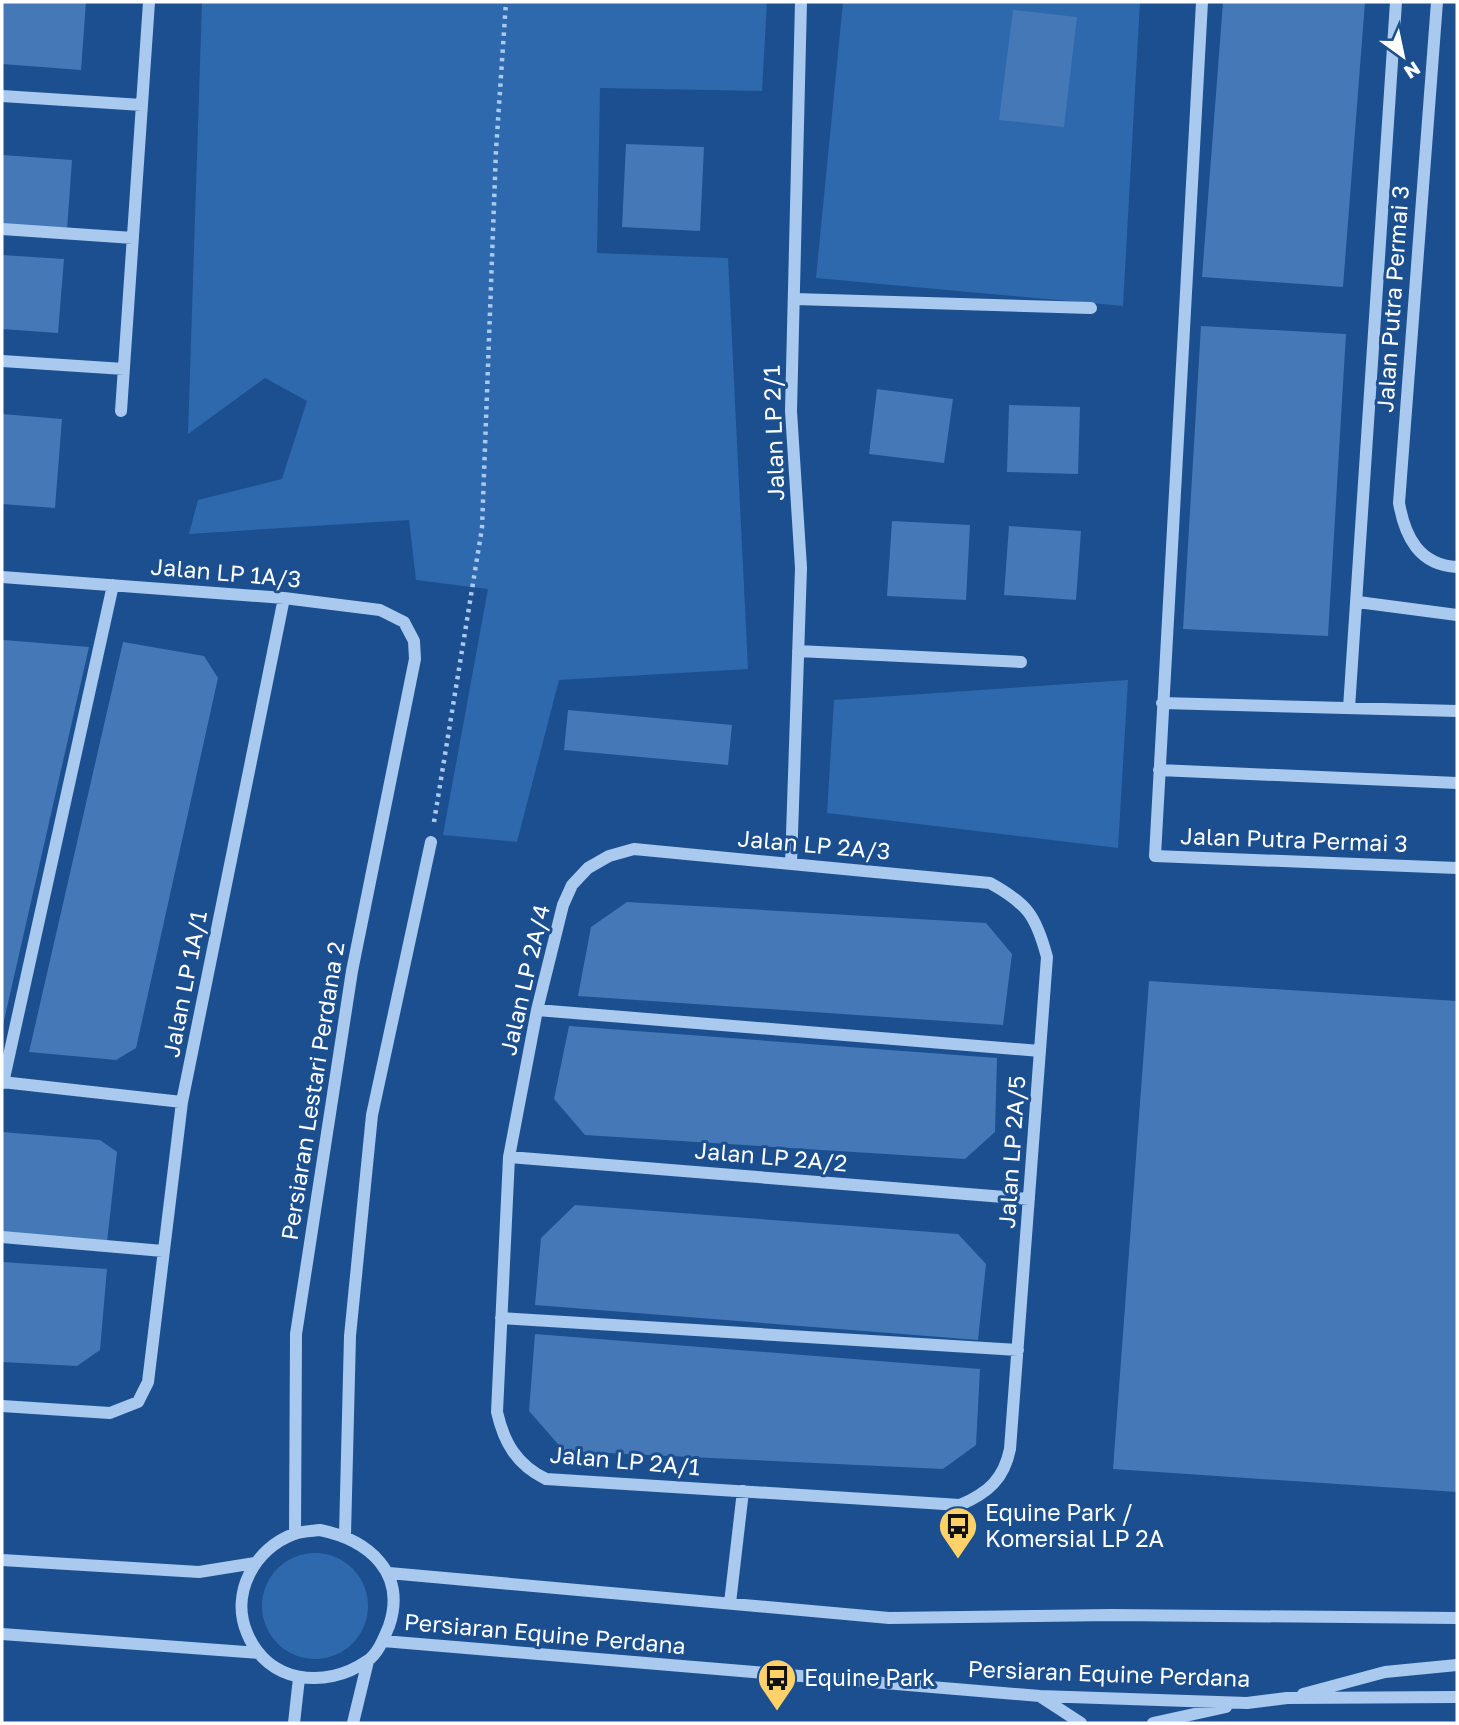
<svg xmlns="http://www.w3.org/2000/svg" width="1459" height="1725" font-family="'Golos Text',sans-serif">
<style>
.green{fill:#2e69ad}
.building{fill:#4478b7}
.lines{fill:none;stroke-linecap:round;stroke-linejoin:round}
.path{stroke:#a9c9ee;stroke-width:4.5;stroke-dasharray:3.5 5;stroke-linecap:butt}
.minor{stroke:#a9c9ee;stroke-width:12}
.labels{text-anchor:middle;stroke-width:6;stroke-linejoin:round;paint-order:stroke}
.street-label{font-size:23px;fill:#fff;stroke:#1b4f8f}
.poi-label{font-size:23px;fill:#fff;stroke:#1b4f8f;text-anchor:start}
</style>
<rect width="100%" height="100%" fill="#1b4f8f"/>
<path class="green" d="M202 2H767L762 91 600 88 597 253 728 258 748 669 559 680 517 842 443 835 488 589 416 580 409 520 189 534 198 500 282 479 307 401 265 378 188 434Z
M843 2H1140L1123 306 816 278Z
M1128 680 1118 848 827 813 834 700Z
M262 1606a53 53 0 1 1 106 0a53 53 0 1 1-106 0Z"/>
<path class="building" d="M2 2H86L81 70 2 64Z
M1223 2H1365L1343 287 1202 277Z
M1013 10 1077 17 1064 127 999 120Z
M626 144 704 147 700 231 622 227Z
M2 155 72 160 67 230 2 225Z
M2 255 64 259 58 333 2 329Z
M1201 326 1346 334 1328 636 1183 629Z
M877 389 953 399 944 463 869 454Z
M1009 405 1080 407 1078 474 1007 472Z
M2 414 62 419 55 508 2 504Z
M892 521 970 525 966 600 887 596Z
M1009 526 1081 531 1076 600 1004 595Z
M4 640 89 647 3 1025 2 641Z
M123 642 204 656 218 678 136 1048 116 1060 29 1052Z
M568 710 732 725 728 765 564 750Z
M627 902 986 923 1012 954 1003 1025 578 996 591 927Z
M1149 981 1457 1001V1492L1113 1469Z
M569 1026 997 1058 995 1132 965 1159 585 1135 554 1099Z
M2 1132 100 1140 117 1152 107 1242 2 1232Z
M575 1205 958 1234 986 1264 978 1340 535 1305 541 1238Z
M2 1262 107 1269 100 1350 77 1366 2 1362Z
M535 1334 980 1369 976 1445 943 1469 564 1451 529 1411Z"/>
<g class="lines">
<path class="path" d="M434 822 482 528 496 150 506 2"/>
<path class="minor" d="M1202 2 1155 856 1457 868
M1437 2 1399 503C1405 537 1419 565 1457 567
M2 96 142 105
M2 229 133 238
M795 299 1091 308
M2 361 124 369
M121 411 149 2
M2 577 284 598 380 610 404 622 414 641 415 659 352 971 296 1334 295 1534
M1358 602 1457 615
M798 651 1021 662
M1162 703 1457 711
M1349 708 1396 2
M1159 770 1457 783
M634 849 990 883C1028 904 1036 916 1047 957L1010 1449C1004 1479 988 1493 960 1505L546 1479C517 1465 504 1443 497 1412L509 1157 537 1010 563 905 572 885 588 868 609 856Z
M791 864 801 568 791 411 801 2
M537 1010 1040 1051
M2 1082 182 1102
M3 1083 113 585
M509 1157 1029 1199
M2 1237 163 1251
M501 1318 1018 1350
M2 1406 110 1413 138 1402 148 1382 182 1102 284 598
M320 1530C369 1540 407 1573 389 1626 384 1638 378 1654 367 1661 325 1690 267 1683 247 1633 230 1593 255 1548 294 1534 302 1531 312 1531 320 1530Z
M345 1535 350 1336 372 1115 431 842
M2 1560 199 1572 255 1563
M389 1573 889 1618 1112 1615 1457 1618
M730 1603 743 1491
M2 1634 259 1653
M383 1641 1040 1696 1247 1703 1287 1698 1457 1697
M1303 1694 1385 1672 1457 1665
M1041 1697 1081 1723
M294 1723 299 1678
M353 1723 368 1661
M1153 1723 1226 1707"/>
</g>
<defs>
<g id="bus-pin" transform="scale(2.0125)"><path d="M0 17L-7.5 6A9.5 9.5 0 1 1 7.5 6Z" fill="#ffd166" stroke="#1b4f8f"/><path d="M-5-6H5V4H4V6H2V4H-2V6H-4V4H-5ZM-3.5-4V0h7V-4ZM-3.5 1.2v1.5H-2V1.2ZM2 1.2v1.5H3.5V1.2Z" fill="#111"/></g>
</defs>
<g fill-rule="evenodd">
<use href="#bus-pin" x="958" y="1526"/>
<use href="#bus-pin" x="777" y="1678"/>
</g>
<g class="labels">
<g class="street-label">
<text transform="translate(1393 299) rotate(-86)" y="8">Jalan Putra Permai 3</text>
<text transform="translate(774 433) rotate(-92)" y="8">Jalan LP 2/1</text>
<text transform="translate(226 573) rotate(5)" y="8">Jalan LP 1A/3</text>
<text transform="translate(1294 840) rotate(2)" y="8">Jalan Putra Permai 3</text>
<text transform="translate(814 845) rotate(5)" y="8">Jalan LP 2A/3</text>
<text transform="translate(525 980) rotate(-77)" y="8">Jalan LP 2A/4</text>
<text transform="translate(185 984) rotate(-79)" y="8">Jalan LP 1A/1</text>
<text transform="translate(313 1091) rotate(-81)" y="8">Persiaran Lestari Perdana 2</text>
<text transform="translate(1012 1152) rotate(-86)" y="8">Jalan LP 2A/5</text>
<text transform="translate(771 1157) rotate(5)" y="8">Jalan LP 2A/2</text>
<text transform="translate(625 1461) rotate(5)" y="8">Jalan LP 2A/1</text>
<text transform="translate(545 1634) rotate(5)" y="8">Persiaran Equine Perdana</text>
<text transform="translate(1109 1674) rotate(2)" y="8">Persiaran Equine Perdana</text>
</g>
<g class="poi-label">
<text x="985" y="1521">Equine Park /<tspan x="985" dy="26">Komersial LP 2A</tspan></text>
<text x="804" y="1686">Equine Park</text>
</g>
</g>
<rect width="1459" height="1725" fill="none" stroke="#ffffff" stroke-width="7"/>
<g transform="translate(1403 56) rotate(147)" stroke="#1b4f8f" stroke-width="5" paint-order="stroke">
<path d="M0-5L12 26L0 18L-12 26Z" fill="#ffffff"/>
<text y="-10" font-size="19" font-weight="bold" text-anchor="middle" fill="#ffffff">N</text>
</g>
</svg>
